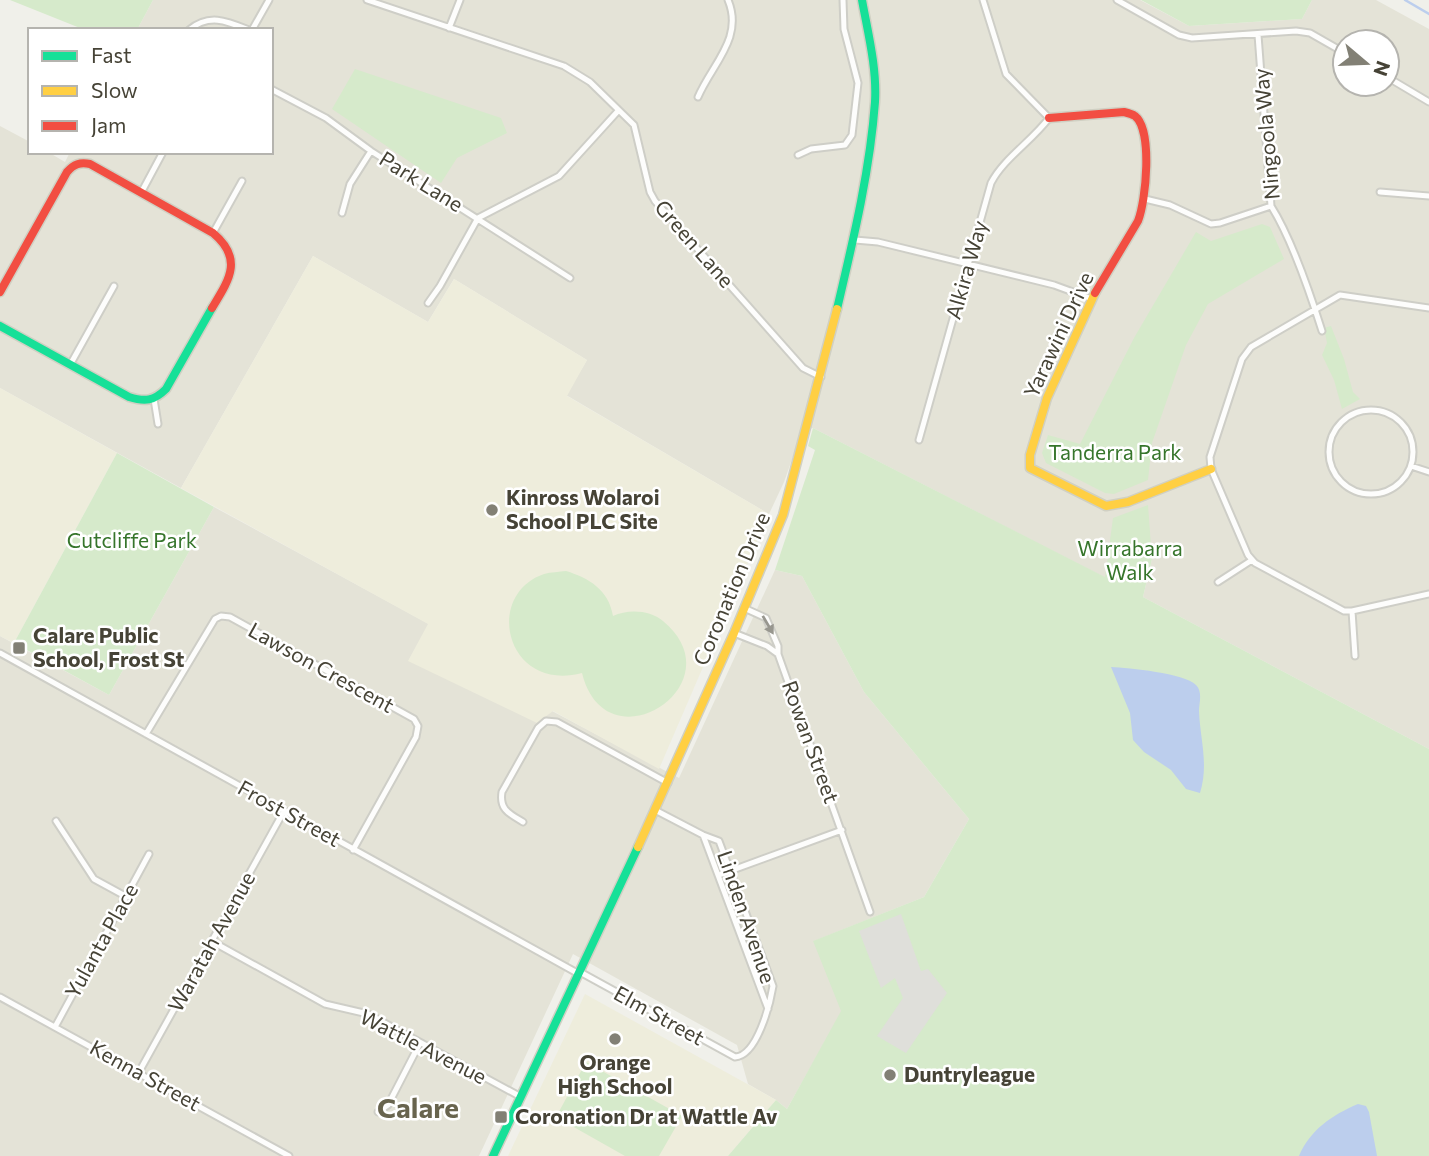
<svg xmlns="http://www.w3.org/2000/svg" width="1429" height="1156" font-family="Commissioner,sans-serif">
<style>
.residential{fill:#e4e3d7;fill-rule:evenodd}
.education{fill:#eeeddc}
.green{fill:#d6eacb}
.parking{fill:#dfdfda}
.water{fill:#bcceed}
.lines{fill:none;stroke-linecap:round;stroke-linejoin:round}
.stream{stroke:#bcceed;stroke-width:2.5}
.street-casing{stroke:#cecec7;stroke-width:9}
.fast-casing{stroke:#d0d0c3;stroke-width:11}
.slow-casing{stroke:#d0d0c3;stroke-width:11}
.jam-casing{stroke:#d0d0c3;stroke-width:11}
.street{stroke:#fdfdfc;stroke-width:5}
.fast{stroke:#16e098;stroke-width:8}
.slow{stroke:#ffcf43;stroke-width:8}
.jam{stroke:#f24e42;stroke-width:8}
.oneway{fill:#98978f}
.poi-dot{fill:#828075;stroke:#fff;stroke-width:2.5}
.labels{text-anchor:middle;stroke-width:5;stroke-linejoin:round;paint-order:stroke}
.street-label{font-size:21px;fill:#464336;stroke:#fff}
.park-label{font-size:21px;fill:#36752b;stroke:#fff}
.poi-label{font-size:21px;font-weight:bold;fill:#464336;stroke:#fff;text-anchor:start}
.district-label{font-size:28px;font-weight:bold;fill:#68644e;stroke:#fff}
</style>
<rect width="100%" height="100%" fill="#f0f0ea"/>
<path class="residential" d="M153 0H1140L1189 26 1302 19 1312 0H1376L1429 29V749L1143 597 1152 559 1114 518 1106 578 813 428 802 431 784 482 769 514 566 395 587 360 454 279 428 322 313 256 181 488 0 388V126L30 142V152H48L65 162 70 152H271V30H137ZM1345 42H1387V84H1345Z
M214 507 429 624 409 660 552 711 679 778 775 570 802 576 864 692 969 819 924 897 814 941 842 1011 787 1109 776 1100 748 1084 737 1045 573 954 479 1156H0V636L109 695Z"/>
<path class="education" d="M313 256 428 322 454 279 587 360 567 396 769 514 659 769 553 711 537 723 408 661 428 624 181 488Z
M0 388 117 453 14 643 0 636Z
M585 994 776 1100 728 1156H508Z"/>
<path class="green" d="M10 0H153L137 30H85Z
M1141 0H1312L1302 19 1189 26Z
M355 69 501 118 507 133 457 158 441 183 332 109Z
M1262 224 1270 227 1284 259 1208 304 1186 345 1152 443 1148 480 1114 494 1105 493 1046 463 1042 453 1048 435 1080 444 1134 338 1196 232 1211 241Z
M1331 326 1344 359 1353 392 1360 399 1342 409 1334 380 1322 355 1327 343 1324 328Z
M813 428 1105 577 1113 518 1148 505 1152 559 1143 597 1429 749V1156H728L776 1100 787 1109 841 1011 813 941 924 897 969 819 864 692 802 576 775 570 815 450 808 446Z
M117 453 214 507 109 695 14 643Z
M566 571C589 578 609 590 613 616 628 609 650 610 663 621 739 684 606 770 582 673 506 693 483 595 544 574 551 572 559 572 566 571Z
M586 1062 682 1116 659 1156H625L556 1117Z"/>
<path class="parking" d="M901 914 921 971 928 969 947 993 906 1053 877 1036 903 998 895 978 881 988 859 931Z"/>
<path class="water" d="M1111 667C1129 668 1184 673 1196 685 1203 692 1199 703 1199 711 1200 739 1209 764 1200 793L1186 789 1171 770 1144 752 1133 740 1130 713Z
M1358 1104 1366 1106 1369 1112 1377 1156H1299C1310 1130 1332 1115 1358 1104Z"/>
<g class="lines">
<path class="stream" d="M1405 0 1429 14"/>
<g class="street-casing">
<path id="street" d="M367 0 564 66 590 82 634 125 650 192 655 201 803 368 821 377
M1117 0 1179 35 1192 38 1296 31 1310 33 1345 53
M449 28 460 0
M189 30C209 13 227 21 249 30
M252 30 269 0
M1258 35 1271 206C1292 239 1310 293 1322 331
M1387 77 1429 102
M271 89 326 118 371 151 570 278
M698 97C712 64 744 38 728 0
M798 155 811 149 845 145 852 135 858 83 844 29 843 0
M1380 192 1429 196
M141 193 163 152
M1145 199 1170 205 1211 224 1220 223 1271 206
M342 213 350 184 371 151
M213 233 242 181
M855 240 878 242 1054 285 1092 299
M428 303 440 286 478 218 559 176 618 111
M1429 308 1340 295 1251 347 1242 359 1210 457 1211 469 1248 555 1255 563 1344 611H1352L1429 594
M70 365 114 286
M154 399 158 424
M1329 452a42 42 0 1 1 84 0a42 42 0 1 1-84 0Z
M919 440 991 183C1004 158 1032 141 1049 118L1006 74 983 0
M1411 466 1429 472
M1218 582 1252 560
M744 608 766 618 778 646V654L870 912
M1352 611 1355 656
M734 633 767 646 778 654
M0 653 579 974
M146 734 215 619 221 616 230 617 414 719 418 726 416 737 353 850
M56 821 94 879 127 897
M523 822C510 814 499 810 502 792L538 728 546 721 557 722 668 783
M703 835 768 1009
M719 875 842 830
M213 942 325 1004 368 1014 521 1097
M580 972 735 1057C757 1056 770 1004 773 986L719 841 703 835 655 810
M0 997 289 1156
M55 1027 149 854
M139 1072 284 811
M378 1112 388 1105 420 1043"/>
</g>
<g class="fast-casing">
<path id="fast" d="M837 309C853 241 870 171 875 102 877 68 868 33 862 0
M0 326 129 397C145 402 154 401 166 389L212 308
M493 1156 638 847"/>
</g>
<g class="slow-casing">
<path id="slow" d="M1095 293 1047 398 1030 455V468L1106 506 1128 502 1211 469
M638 847 734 633 783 515 837 309"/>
</g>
<g class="jam-casing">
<path id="jam" d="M1049 118 1124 112C1128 113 1132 114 1135 116 1153 130 1146 201 1138 221L1095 293
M0 292 67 172C74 164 80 162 90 164L213 233C244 259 229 280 212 308"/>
</g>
<use href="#street" class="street"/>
<use href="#fast" class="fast"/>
<use href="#slow" class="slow"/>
<use href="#jam" class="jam"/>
</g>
<defs><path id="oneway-solid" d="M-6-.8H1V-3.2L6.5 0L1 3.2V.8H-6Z" transform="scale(1.75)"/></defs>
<use class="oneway" href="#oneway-solid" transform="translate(768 625) rotate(60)"/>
<g class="poi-dot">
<circle cx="492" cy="510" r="7"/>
<rect x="12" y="641" width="14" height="14" rx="3.5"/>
<circle cx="615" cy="1039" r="7"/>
<circle cx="890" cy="1075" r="7"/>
<rect x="494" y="1110" width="14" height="14" rx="3.5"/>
</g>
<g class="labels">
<g class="street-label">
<text transform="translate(1267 134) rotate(-95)" y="7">Ningoola Way</text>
<text transform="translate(421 182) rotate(32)" y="7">Park Lane</text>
<text transform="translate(694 244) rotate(49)" y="7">Green Lane</text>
<text transform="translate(967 270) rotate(-74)" y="7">Alkira Way</text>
<text transform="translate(1059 335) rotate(-65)" y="7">Yarawini Drive</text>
<text transform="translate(732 589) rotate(-67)" y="7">Coronation Drive</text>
<text transform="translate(321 668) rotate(29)" y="7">Lawson Crescent</text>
<text transform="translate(810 742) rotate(70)" y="7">Rowan Street</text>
<text transform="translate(289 814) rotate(29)" y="7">Frost Street</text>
<text transform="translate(746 917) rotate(71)" y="7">Linden Avenue</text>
<text transform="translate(102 941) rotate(-61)" y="7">Yulanta Place</text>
<text transform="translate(212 942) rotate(-61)" y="7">Waratah Avenue</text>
<text transform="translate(659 1016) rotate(29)" y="7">Elm Street</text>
<text transform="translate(423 1047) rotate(27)" y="7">Wattle Avenue</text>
<text transform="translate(145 1076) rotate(29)" y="7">Kenna Street</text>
</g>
<g class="park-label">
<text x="1115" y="460">Tanderra Park</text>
<text x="132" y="548">Cutcliffe Park</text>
<text x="1130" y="556">Wirrabarra<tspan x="1130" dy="24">Walk</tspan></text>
</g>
<g class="poi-label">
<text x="506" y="505">Kinross Wolaroi<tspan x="506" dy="24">School PLC Site</tspan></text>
<text x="33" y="643">Calare Public<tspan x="33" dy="24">School, Frost St</tspan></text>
<text x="615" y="1070" text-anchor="middle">Orange<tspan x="615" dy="24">High School</tspan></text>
<text x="904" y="1082">Duntryleague</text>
<text x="515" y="1124">Coronation Dr at Wattle Av</text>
</g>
<g class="district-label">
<text x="418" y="1118">Calare</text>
</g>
</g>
<rect x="28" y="28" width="245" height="126" fill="#ffffff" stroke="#b5b4af" stroke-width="2"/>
<rect x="42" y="51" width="35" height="10" fill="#16e098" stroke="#b5b4af" stroke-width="2"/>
<text x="91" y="63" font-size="21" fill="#464336">Fast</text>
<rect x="42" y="86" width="35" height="10" fill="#ffcf43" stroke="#b5b4af" stroke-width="2"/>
<text x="91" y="98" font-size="21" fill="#464336">Slow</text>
<rect x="42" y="121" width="35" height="10" fill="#f24e42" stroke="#b5b4af" stroke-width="2"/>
<text x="91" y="133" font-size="21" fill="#464336">Jam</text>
<g transform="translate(1366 63) rotate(109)"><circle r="33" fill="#ffffff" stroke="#b5b4af" stroke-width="2"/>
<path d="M0-5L12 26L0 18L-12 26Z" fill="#828075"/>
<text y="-10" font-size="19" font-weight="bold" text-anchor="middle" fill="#464336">N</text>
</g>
</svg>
